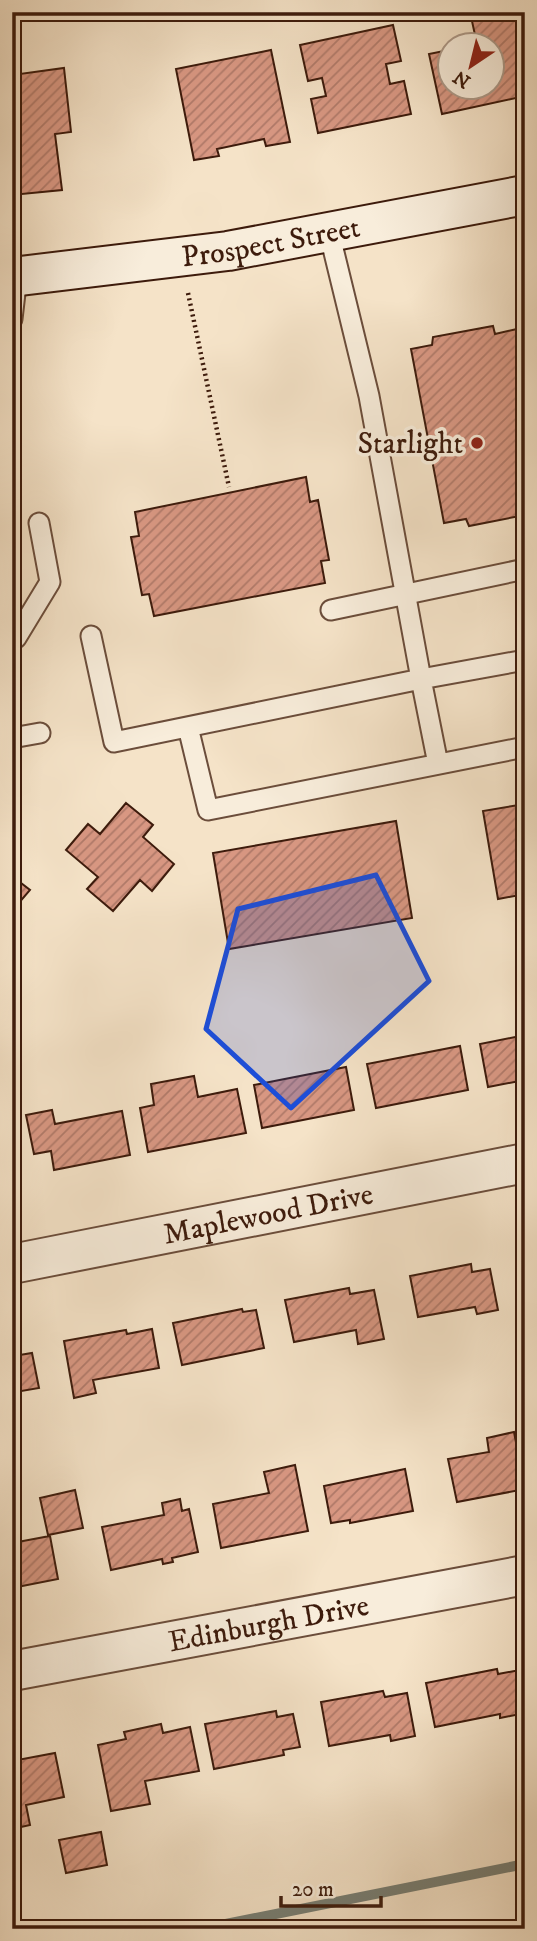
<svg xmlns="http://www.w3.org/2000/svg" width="537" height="1941" font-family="'IM FELL DW Pica',serif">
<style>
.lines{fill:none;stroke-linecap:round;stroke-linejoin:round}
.stream{stroke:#767d73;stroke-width:10}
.building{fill:url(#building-hatch);stroke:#3d1b0c;stroke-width:2}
.lane-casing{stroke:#6b4d3b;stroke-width:23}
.street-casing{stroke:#6b4d3b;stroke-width:42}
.secondary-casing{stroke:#3d1b0c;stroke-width:42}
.path{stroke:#3d1b0c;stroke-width:4.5;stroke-dasharray:2 3.5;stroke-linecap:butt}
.lane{stroke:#f8eddb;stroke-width:19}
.street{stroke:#f8eddb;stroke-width:38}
.secondary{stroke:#f8eddb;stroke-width:38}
.marked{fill:#1d4ed8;fill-opacity:0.2;stroke:#1d4ed8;stroke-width:5;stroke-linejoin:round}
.poi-dot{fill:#8f2418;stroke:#f8eddb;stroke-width:2.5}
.labels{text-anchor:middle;stroke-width:7;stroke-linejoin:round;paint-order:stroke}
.street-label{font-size:30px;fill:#3d1b0c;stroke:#f8eddb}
.poi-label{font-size:30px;fill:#3d1b0c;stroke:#f8eddb;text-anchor:end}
</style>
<defs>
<pattern id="building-hatch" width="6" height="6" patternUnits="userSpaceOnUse" patternTransform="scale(1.75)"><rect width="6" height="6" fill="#d89782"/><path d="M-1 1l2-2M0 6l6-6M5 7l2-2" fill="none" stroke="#b07a69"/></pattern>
</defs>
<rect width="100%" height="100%" fill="#f5e3c8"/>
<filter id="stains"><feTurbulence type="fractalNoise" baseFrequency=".00286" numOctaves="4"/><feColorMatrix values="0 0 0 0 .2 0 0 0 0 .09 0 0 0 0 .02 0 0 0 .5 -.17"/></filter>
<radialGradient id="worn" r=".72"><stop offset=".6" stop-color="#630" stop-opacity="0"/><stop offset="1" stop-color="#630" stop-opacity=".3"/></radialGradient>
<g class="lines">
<path class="stream" d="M201 1929 525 1864"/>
</g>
<path class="building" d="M470 12H518L525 41V96L442 114 429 54 449 50V88H491V46H470L477 44Z
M393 25 401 61 386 64 390 84 404 81 411 114 318 133 311 99 326 96 322 78 308 81 300 45Z
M271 50 290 142 266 146 264 139 217 149 219 156 194 160 176 69Z
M64 68 71 132 55 134 62 190 12 195V75Z
M493 326 495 334 517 329 525 371V515L469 526 466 519 444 523 411 349 432 345 433 337Z
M306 477 310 502 318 500 329 560 321 561 325 583 154 616 149 594 142 595 131 537 139 536 135 512Z
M126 803 153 825 143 837 174 864 152 891 140 880 113 911 87 889 98 877 66 850 88 824 100 834Z
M525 804V894L498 899 483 811Z
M396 821 412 918 229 949 213 853Z
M12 876 30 890 12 911Z
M525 1035V1080L488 1087 480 1044Z
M460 1046 468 1090 376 1108 367 1064Z
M346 1067 354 1110 262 1128 254 1085Z
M194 1076 198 1097 237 1089 246 1133 148 1152 140 1108 154 1105 151 1084Z
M52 1110 55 1124 122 1111 130 1155 54 1170 51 1151 34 1154 26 1115Z
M471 1264 472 1272 490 1269 498 1310 477 1314 475 1307 418 1317 410 1276Z
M349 1288 350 1294 374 1290 384 1339 358 1344 356 1330 294 1342 285 1300Z
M242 1309 243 1312 256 1310 264 1348 182 1365 173 1323Z
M152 1329 159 1368 93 1380 96 1393 74 1398 64 1341 126 1330 127 1334Z
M12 1352 14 1356 32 1353 39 1388 21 1391V1396L12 1398Z
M514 1432 525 1489 457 1502 448 1459 489 1452 487 1438Z
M295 1465 308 1531 221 1548 213 1504 269 1493 264 1472Z
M405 1469 413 1511 350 1523V1520L331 1523 324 1486Z
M75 1490 83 1528 48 1535 40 1498Z
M180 1499 182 1511 189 1509 198 1552 172 1558 173 1562 163 1564 162 1559 111 1570 102 1527 164 1515 162 1503Z
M50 1536 58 1579 12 1588V1543Z
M497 1669 498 1674 520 1670 525 1713 500 1718V1714L435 1727 426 1683Z
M383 1691 385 1697 407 1693 415 1736 391 1741 390 1735 329 1746 321 1702Z
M276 1711 277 1717 293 1714 300 1747 283 1750 284 1755 214 1769 205 1724Z
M161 1724 163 1733 190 1727 199 1771 145 1781 150 1804 111 1811 98 1745 126 1739 124 1732Z
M55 1753 64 1797 26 1805 30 1825 12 1829V1761Z
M101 1832 107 1865 66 1873 59 1840Z"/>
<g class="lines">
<g class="lane-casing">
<path id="lane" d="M12 319 17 276
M331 610 525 569
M91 636 114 742 421 679 369 396 329 232
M12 639 16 638 50 582 39 523
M188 727 208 810 525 747
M12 738 40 733
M438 764 421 679 525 660"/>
</g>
<g class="street-casing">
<g id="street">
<path id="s1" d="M12 1264 525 1163"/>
<path id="s2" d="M12 1671 525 1575"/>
</g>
</g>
<g class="secondary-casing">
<g id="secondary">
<path id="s3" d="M12 277 228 251 525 195"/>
</g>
</g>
<path class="path" d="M188 293 229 487"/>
<use href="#lane" class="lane"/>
<use href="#street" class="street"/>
<use href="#secondary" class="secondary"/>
</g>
<path class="marked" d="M376 875 429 981 291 1108 206 1029 238 909Z"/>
<circle class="poi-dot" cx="477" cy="443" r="7"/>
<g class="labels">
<g class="street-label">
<text dy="10" stroke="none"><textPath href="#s3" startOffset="261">Prospect Street</textPath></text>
<text dy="10" stroke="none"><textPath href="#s1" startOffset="261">Maplewood Drive</textPath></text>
<text dy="10" stroke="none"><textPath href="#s2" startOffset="261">Edinburgh Drive</textPath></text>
</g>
<g class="poi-label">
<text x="463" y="453">Starlight</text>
</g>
</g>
<rect width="537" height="1941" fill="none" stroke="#f5e3c8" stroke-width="42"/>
<rect x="14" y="14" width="509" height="1913" fill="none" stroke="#3d1b0c" stroke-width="3.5"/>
<rect x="21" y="21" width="495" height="1899" fill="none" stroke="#3d1b0c" stroke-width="2"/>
<g transform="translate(471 66) rotate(215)"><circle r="33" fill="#f8eddb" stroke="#ad9988" stroke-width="2"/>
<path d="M0-5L12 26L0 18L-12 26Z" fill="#8f2418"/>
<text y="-10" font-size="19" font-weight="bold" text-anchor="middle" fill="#3d1b0c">N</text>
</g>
<path d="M281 1896v10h100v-10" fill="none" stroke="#3d1b0c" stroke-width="3.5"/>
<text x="292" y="1896" font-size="21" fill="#3d1b0c" stroke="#f8eddb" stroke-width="5" paint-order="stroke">20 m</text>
<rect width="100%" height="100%" filter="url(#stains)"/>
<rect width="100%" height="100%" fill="url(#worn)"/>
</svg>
